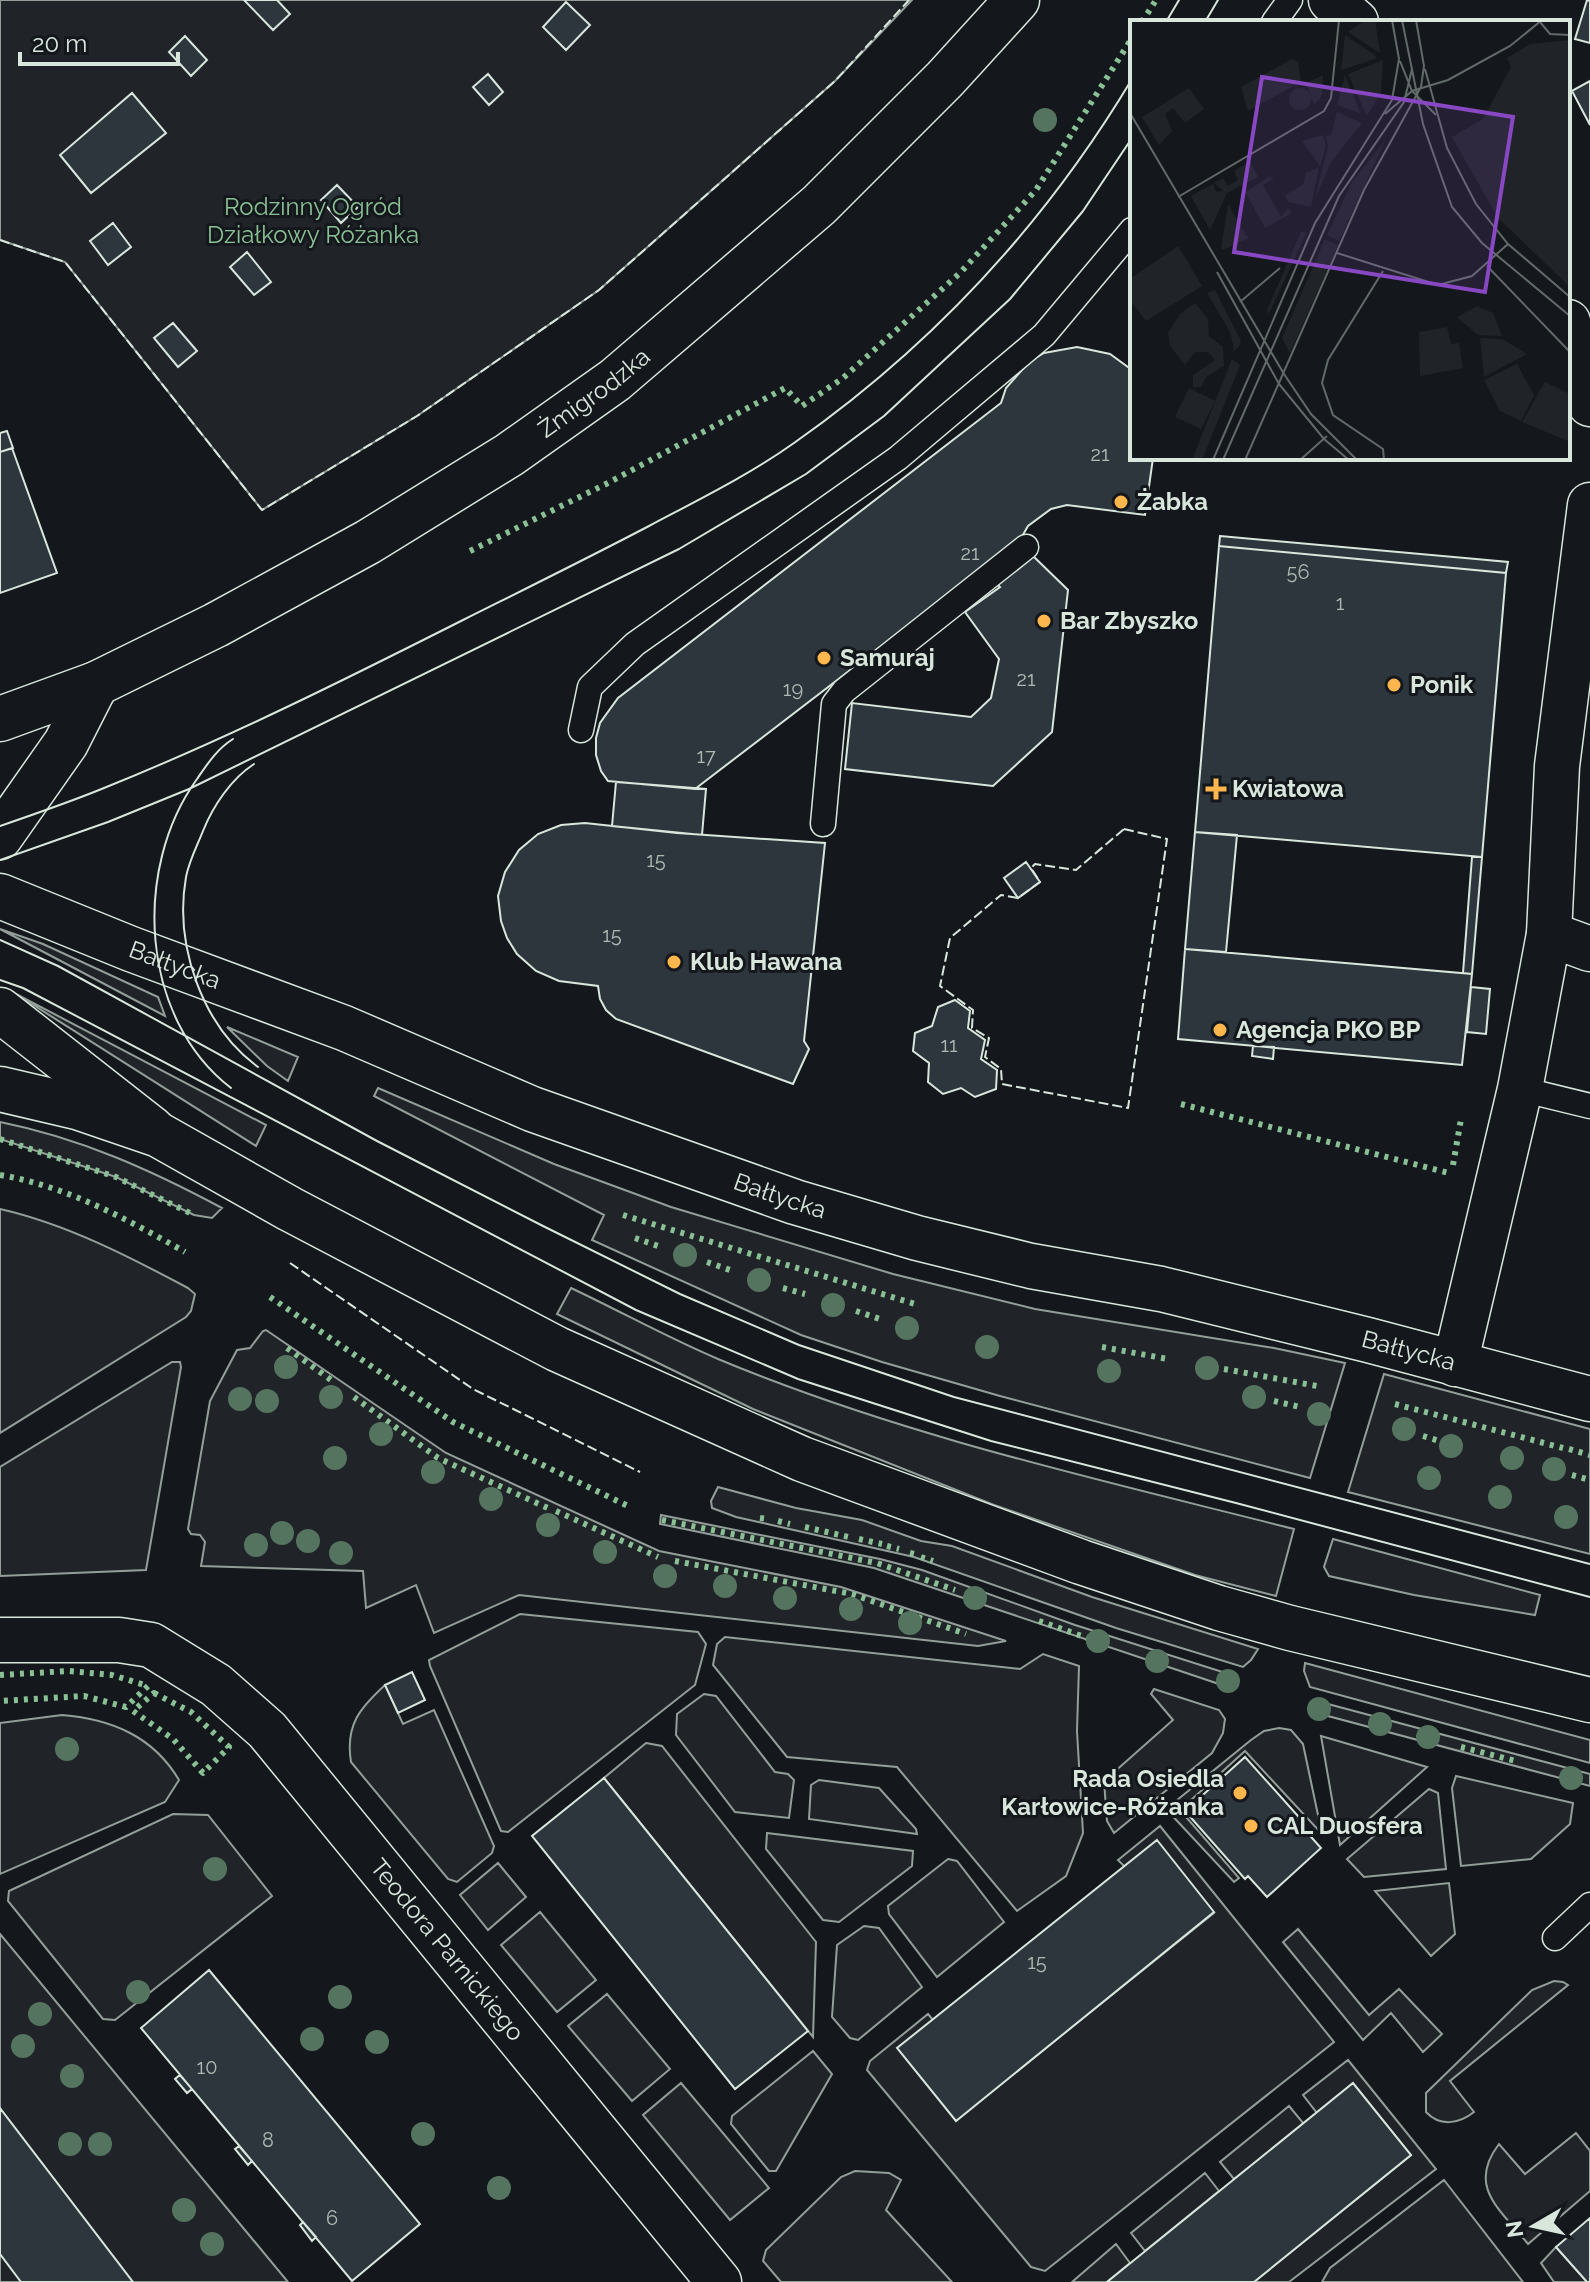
<svg xmlns="http://www.w3.org/2000/svg" width="1590" height="2282" font-family="Raleway,sans-serif">
<style>
.green{fill:#202428;stroke:#939e99;stroke-width:2}
.building{fill:#2c363c;stroke:#d8e6dc;stroke-width:2}
.lines{fill:none;stroke-linecap:round;stroke-linejoin:round}
.service-casing{stroke:#d8e6dc;stroke-width:27}
.minor-casing{stroke:#d8e6dc;stroke-width:47}
.tertiary-casing{stroke:#d8e6dc;stroke-width:47}
.secondary-casing{stroke:#d8e6dc;stroke-width:47}
.service{stroke:#14181c;stroke-width:24}
.minor{stroke:#14181c;stroke-width:44}
.tertiary{stroke:#14181c;stroke-width:44}
.secondary{stroke:#14181c;stroke-width:44}
.tram{stroke:#d8e6dc;stroke-width:2}
.hedge{stroke:#8ac095;stroke-width:6;stroke-dasharray:4 6;stroke-linecap:butt}
.fence{stroke:#d8e6dc;stroke-width:2;stroke-dasharray:10 4;stroke-linecap:butt}
.tree{fill:#55745f}
.poi-dot{fill:#ffb74d;stroke:#14181c;stroke-width:3}
.labels{text-anchor:middle;stroke-width:6;stroke-linejoin:round;paint-order:stroke}
.number-label{font-size:20px;fill:#adbab4}
.park-label{font-size:24px;fill:#8ac095;stroke:#14181c}
.street-label{font-size:24px;fill:#d8e6dc;stroke:#14181c}
.poi-label{font-size:24px;font-weight:bold;fill:#d8e6dc;stroke:#14181c;text-anchor:start}
.inset-road{fill:none;stroke:#626a69;stroke-width:2}
.view{fill:#8948c3;fill-opacity:0.15;stroke:#8948c3;stroke-width:4}
.inset-edge{fill:none;stroke:#d8e6dc;stroke-width:4}
</style>
<rect width="100%" height="100%" fill="#14181c"/>
<path class="green" d="M0 0H912L835 81 599 290 417 416 262 510 65 262 0 240Z
M0 929 43 944 158 997 165 1016Z
M16 994 266 1125 256 1146Z
M227 1027 298 1057 288 1081 267 1066Z
M378 1088 554 1164 671 1207 893 1274 1035 1309 1274 1348 1345 1363 1310 1478 1000 1396 882 1362 801 1335 592 1240 604 1215 374 1096Z
M0 1122C80 1138 151 1170 222 1208L212 1218 194 1215 116 1177 0 1139Z
M0 1209C66 1224 128 1256 188 1288L195 1294 191 1311 186 1317 0 1433Z
M571 1288C620 1311 668 1338 718 1359 902 1436 1101 1480 1294 1529L1276 1596 1195 1575 994 1505 753 1409 557 1314Z
M266 1330 446 1453 659 1551 841 1587 1006 1641 978 1646 519 1595 434 1633 416 1585 366 1608 363 1571 201 1566 205 1542 200 1535 191 1534 188 1529 210 1401 237 1350 250 1348 263 1331Z
M172 1362H180L181 1367 146 1570 0 1576V1467Z
M1384 1374 1590 1429V1554L1348 1492Z
M718 1487 796 1508 862 1520 921 1541 952 1546 1092 1597 1258 1649 1251 1660 1243 1667 1116 1628 914 1557 736 1517 712 1508 711 1501Z
M661 1515 880 1559 922 1570 1075 1625 1232 1675 1234 1682 1228 1687 874 1568 660 1524Z
M1333 1539 1540 1595 1535 1615 1414 1595 1329 1576 1324 1567Z
M520 1614 698 1632 706 1644 695 1685 508 1832 501 1831 430 1666 429 1660Z
M725 1637 1020 1669 1043 1654 1079 1666 1077 1731 1083 1833 1066 1876 1017 1911 897 1767 787 1757 713 1665 717 1644Z
M1305 1663 1590 1740V1763L1310 1687 1304 1671Z
M385 1685 403 1724 434 1710 494 1846 492 1853 457 1882 448 1879 351 1762C345 1725 360 1708 385 1685Z
M1154 1689 1219 1710 1225 1719 1223 1733 1212 1753 1114 1833 1107 1821 1104 1781 1173 1720 1151 1694Z
M704 1694 716 1696 775 1772 788 1774 794 1780 789 1818 735 1812 676 1735 677 1714Z
M1313 1700 1590 1774V1786L1313 1712 1310 1708Z
M62 1715C111 1719 153 1736 179 1780L165 1802 0 1874V1723Z
M1279 1728 1291 1730 1303 1744 1322 1834 1245 1751 1180 1810 1239 1878 1234 1882 1166 1809 1251 1740 1264 1731Z
M1321 1736 1427 1767 1340 1845Z
M646 1743 662 1746 816 1942 813 2037 604 1778Z
M1456 1776 1573 1803 1570 1824 1531 1859 1461 1866 1452 1788Z
M819 1780 879 1788 916 1829 917 1834 809 1819 811 1785Z
M1429 1789 1438 1793 1446 1869 1364 1877 1347 1859Z
M173 1814 208 1815 272 1896 115 2020 103 2019 8 1901 9 1891Z
M1160 1826 1334 2042 1045 2271 1031 2267 867 2070 870 2061 928 2014 933 2020 956 2120 1214 1913 1124 1866 1118 1860Z
M767 1833 913 1851 912 1866 839 1922 823 1920 766 1849Z
M948 1859 957 1861 1004 1922 937 1977 889 1914 888 1906Z
M498 1863 526 1897 488 1930 460 1895Z
M1449 1883 1455 1934 1431 1956 1375 1891Z
M540 1912 596 1980 557 2012 501 1945Z
M864 1926 879 1928 922 1987 858 2040 850 2038 832 2017 837 1945Z
M1298 1929 1369 2015 1399 1989 1442 2034 1423 2052 1391 2013 1363 2040 1283 1942Z
M0 1934 288 2282H0Z
M1554 1981 1563 1982 1568 1985 1450 2081 1474 2112C1459 2124 1440 2127 1426 2112V2093L1532 1990Z
M607 1994 670 2069 632 2101 568 2026Z
M813 2051 832 2074 776 2171H769L731 2124 732 2116Z
M1348 2060 1436 2169 1289 2282H1254L1411 2155 1353 2084 1317 2113 1303 2095Z
M681 2083 769 2188 730 2220 643 2115Z
M1289 2106 1304 2124 1234 2179 1220 2162Z
M1576 2133 1590 2151V2191L1528 2244C1501 2210 1466 2187 1499 2144L1525 2174Z
M855 2171 889 2173 901 2180 886 2210 952 2282H781L763 2261 766 2250 841 2177Z
M1205 2173 1219 2191 1145 2251 1131 2233Z
M1444 2180 1523 2282H1322L1330 2268Z
M1116 2244 1130 2263 1107 2282H1072Z
M1556 2247 1587 2282H1554L1541 2263Z"/>
<path class="building" d="M244 0H277L290 14 273 30Z
M1587 0 1590 1V43L1575 39Z
M566 2 590 25 566 50 543 27Z
M185 36 207 60 191 76 169 52Z
M488 74 503 92 489 105 473 87Z
M1590 81V125L1572 91Z
M132 93 166 133 91 193 60 155Z
M337 185 358 207 341 223 321 200Z
M113 223 131 247 108 265 90 241Z
M247 252 271 282 254 295 230 267Z
M173 323 197 351 178 367 154 338Z
M1077 347 1110 354 1132 370V458H1153L1145 515 1067 505 1051 509 1028 526 1020 540 695 789 608 781 601 771 596 755V738L600 723 618 698 1001 403 1006 388 1029 362 1044 353Z
M7 431 13 448 0 452V433Z
M12 448 57 573 0 593V452Z
M1220 536 1476 559 1508 562 1506 573 1219 546Z
M1219 546 1506 573 1482 857 1195 832Z
M1032 555 1068 590 1052 732 993 786 845 769 852 703 971 717 991 698 999 659 965 612 1000 587 996 583Z
M616 782 706 789 702 835 612 826Z
M585 823 677 833 825 843 804 1041 809 1049 793 1084 616 1019 606 1010 600 999 598 986 559 981 536 971 517 954 507 938 501 921 498 896 505 872 519 850 538 834 561 825Z
M1195 832 1237 835 1226 952 1185 949Z
M1472 857H1482L1472 974 1463 973Z
M1026 862 1040 882 1018 898 1004 878Z
M1185 949 1472 974 1462 1065 1178 1039Z
M1471 987 1490 989 1486 1034 1467 1032Z
M955 1000 970 1011 968 1028 985 1040 981 1059 997 1070 996 1089 975 1097 961 1088 943 1094 928 1082 929 1063 913 1051 915 1033 932 1026 938 1007Z
M1253 1046 1274 1047 1273 1059 1252 1056Z
M412 1672 425 1700 398 1713 385 1685Z
M1245 1757 1306 1825 1303 1828 1321 1848 1267 1897 1248 1876 1245 1879 1185 1811Z
M604 1778 808 2031 735 2089 532 1836Z
M1157 1840 1214 1912 956 2121 897 2048Z
M209 1970 420 2224 352 2281 141 2028Z
M180 2075 192 2089 187 2093 175 2079Z
M1353 2083 1411 2155 1254 2282H1107Z
M0 2108 133 2282H21L0 2254Z
M239 2146 252 2161 248 2165 235 2149Z
M1590 2218V2282H1587L1556 2247Z
M303 2222 316 2237 312 2241 300 2225Z"/>
<g class="lines">
<g class="service-casing">
<path id="service" d="M1274 22 1290 0
M581 730 590 687 635 644 898 458 1044 335 1132 230
M823 824 834 704 844 691 1026 547
M1520 1089 1590 1106
M1555 1938 1590 1905"/>
</g>
<g class="minor-casing">
<g id="minor">
<path d="M1331 0 1356 22"/>
<path d="M1568 322 1590 404"/>
<path d="M1549 934 1590 949"/>
<path d="M1455 1364 1520 1089 1549 934 1557 766 1590 505"/>
<path id="s1" d="M0 1640H119L151 1645 216 1685 267 1730 719 2282"/>
</g>
</g>
<g class="tertiary-casing">
<g id="tertiary">
<path id="s2" d="M0 719 96 684 216 625 368 542 509 455 615 380 819 205 945 79 1017 0"/>
<path d="M0 837 66 743 96 684"/>
<path d="M0 1010 152 1129"/>
</g>
</g>
<g class="secondary-casing">
<g id="secondary">
<path id="s3" d="M0 896 131 949 344 1028 532 1109 795 1202 917 1238 1031 1266 1161 1289 1368 1340 1590 1399"/>
<path d="M0 1089 77 1107 159 1135 290 1209 557 1349 802 1459 1081 1562 1219 1608 1290 1628 1590 1700"/>
</g>
</g>
<use href="#service" class="service"/>
<use href="#minor" class="minor"/>
<use href="#tertiary" class="tertiary"/>
<use href="#secondary" class="secondary"/>
<path class="tram" d="M1166 22 1179 0
M1205 22 1218 0
M254 764C231 779 213 806 203 831 197 846 189 861 186 877 174 945 202 1026 258 1067
M0 826C35 814 70 802 104 788 226 739 346 679 463 620 525 589 588 558 649 526 698 500 749 475 794 443 932 346 1045 224 1132 79
M0 860 108 822 189 789 679 549 806 474 884 416 1010 299 1083 211 1132 138
M0 940 58 966 377 1141 543 1226 680 1294 799 1345 954 1397 1590 1564
M0 980 23 988 636 1310 798 1379 991 1441 1236 1503 1590 1597
M231 1088C140 1018 132 869 197 779 208 763 217 749 233 739"/>
<path class="hedge" d="M1142 22 1156 0
M470 551 606 484 785 388 802 406 843 378 960 273 1036 190 1132 38
M1181 1104 1449 1173
M0 1139 116 1177 194 1215
M1453 1165 1461 1119
M0 1175C66 1186 127 1219 185 1252
M623 1215 915 1304
M635 1238 658 1246
M707 1262 733 1271
M783 1288 805 1294
M270 1297 453 1422 628 1506
M856 1311 880 1319
M1102 1347 1168 1359
M287 1348 331 1380
M1224 1369 1317 1386
M354 1397 438 1458 550 1509
M1274 1401 1300 1407
M1395 1404 1563 1448
M1423 1436 1443 1442
M1569 1449 1590 1455
M1572 1475 1590 1480
M556 1511 658 1557
M760 1518 767 1519
M662 1520 877 1563 955 1590
M778 1521 790 1524
M805 1527 853 1538
M859 1539 882 1544
M887 1546 899 1549
M910 1553 914 1554
M921 1557 933 1561
M675 1561 852 1594 966 1634
M1039 1621 1096 1641
M0 1675 69 1671 112 1675 148 1686 126 1707 84 1696 0 1701
M154 1693 191 1712 229 1747 203 1773 173 1739 133 1711Z
M1461 1747 1516 1761"/>
<path class="fence" d="M0 240 65 262 262 510 417 416 599 290 835 81 909 0
M1124 829 1167 839 1128 1108 1002 1084 1001 1069 985 1057 989 1038 972 1028 973 1010 940 986 950 938 1001 895 1018 898 1040 882 1031 868 1035 864 1076 870Z
M290 1263 473 1389 640 1472"/>
</g>
<g class="tree">
<circle cx="1045" cy="120" r="12"/>
<circle cx="685" cy="1255" r="12"/>
<circle cx="759" cy="1280" r="12"/>
<circle cx="833" cy="1305" r="12"/>
<circle cx="907" cy="1328" r="12"/>
<circle cx="987" cy="1347" r="12"/>
<circle cx="286" cy="1367" r="12"/>
<circle cx="1207" cy="1368" r="12"/>
<circle cx="1109" cy="1371" r="12"/>
<circle cx="331" cy="1397" r="12"/>
<circle cx="1254" cy="1397" r="12"/>
<circle cx="240" cy="1399" r="12"/>
<circle cx="267" cy="1401" r="12"/>
<circle cx="1319" cy="1414" r="12"/>
<circle cx="1404" cy="1429" r="12"/>
<circle cx="381" cy="1434" r="12"/>
<circle cx="1451" cy="1446" r="12"/>
<circle cx="335" cy="1458" r="12"/>
<circle cx="1512" cy="1458" r="12"/>
<circle cx="1554" cy="1469" r="12"/>
<circle cx="433" cy="1472" r="12"/>
<circle cx="1429" cy="1478" r="12"/>
<circle cx="1500" cy="1497" r="12"/>
<circle cx="491" cy="1499" r="12"/>
<circle cx="1566" cy="1517" r="12"/>
<circle cx="548" cy="1525" r="12"/>
<circle cx="282" cy="1533" r="12"/>
<circle cx="308" cy="1541" r="12"/>
<circle cx="256" cy="1545" r="12"/>
<circle cx="605" cy="1552" r="12"/>
<circle cx="341" cy="1553" r="12"/>
<circle cx="665" cy="1576" r="12"/>
<circle cx="725" cy="1586" r="12"/>
<circle cx="785" cy="1598" r="12"/>
<circle cx="975" cy="1598" r="12"/>
<circle cx="851" cy="1609" r="12"/>
<circle cx="910" cy="1623" r="12"/>
<circle cx="1098" cy="1641" r="12"/>
<circle cx="1157" cy="1661" r="12"/>
<circle cx="1228" cy="1681" r="12"/>
<circle cx="1319" cy="1709" r="12"/>
<circle cx="1380" cy="1724" r="12"/>
<circle cx="1428" cy="1737" r="12"/>
<circle cx="67" cy="1749" r="12"/>
<circle cx="1571" cy="1778" r="12"/>
<circle cx="215" cy="1869" r="12"/>
<circle cx="138" cy="1992" r="12"/>
<circle cx="340" cy="1997" r="12"/>
<circle cx="40" cy="2014" r="12"/>
<circle cx="312" cy="2039" r="12"/>
<circle cx="377" cy="2042" r="12"/>
<circle cx="23" cy="2046" r="12"/>
<circle cx="72" cy="2076" r="12"/>
<circle cx="423" cy="2134" r="12"/>
<circle cx="70" cy="2144" r="12"/>
<circle cx="100" cy="2144" r="12"/>
<circle cx="499" cy="2188" r="12"/>
<circle cx="184" cy="2210" r="12"/>
<circle cx="212" cy="2244" r="12"/>
</g>
<g class="poi-dot">
<circle cx="1121" cy="502" r="8"/>
<circle cx="1044" cy="621" r="8"/>
<circle cx="824" cy="658" r="8"/>
<circle cx="1394" cy="685" r="8"/>
<path d="M1212 777h8v8h8v8h-8v8h-8v-8h-8v-8h8z"/>
<circle cx="674" cy="962" r="8"/>
<circle cx="1220" cy="1030" r="8"/>
<circle cx="1240" cy="1793" r="8"/>
<circle cx="1251" cy="1826" r="8"/>
</g>
<g class="labels">
<g class="number-label">
<text x="1100" y="461">21</text>
<text x="970" y="560">21</text>
<text x="1298" y="579">56</text>
<text x="1340" y="610">1</text>
<text x="1026" y="686">21</text>
<text x="793" y="696">19</text>
<text x="706" y="763">17</text>
<text x="656" y="867">15</text>
<text x="612" y="942">15</text>
<text x="949" y="1052">11</text>
<text x="1037" y="1969">15</text>
<text x="207" y="2074">10</text>
<text x="268" y="2147">8</text>
<text x="332" y="2225">6</text>
</g>
<g class="park-label">
<text x="313" y="215">Rodzinny Ogród<tspan x="313" dy="28">Działkowy Różanka</tspan></text>
</g>
<g class="street-label">
<text dy="8" stroke="none"><textPath href="#s2" startOffset="680">Żmigrodzka</textPath></text>
<text dy="8" stroke="none"><textPath href="#s3" startOffset="188">Bałtycka</textPath></text>
<text dy="8" stroke="none"><textPath href="#s3" startOffset="836">Bałtycka</textPath></text>
<text dy="8" stroke="none"><textPath href="#s3" startOffset="1484">Bałtycka</textPath></text>
<text dy="8" stroke="none"><textPath href="#s1" startOffset="580">Teodora Parnickiego</textPath></text>
</g>
<g class="poi-label">
<text x="1137" y="510">Żabka</text>
<text x="1060" y="629">Bar Zbyszko</text>
<text x="840" y="666">Samuraj</text>
<text x="1410" y="693">Ponik</text>
<text x="1232" y="797">Kwiatowa</text>
<text x="690" y="970">Klub Hawana</text>
<text x="1236" y="1038">Agencja PKO BP</text>
<text x="1224" y="1787" text-anchor="end">Rada Osiedla<tspan x="1224" dy="28">Karłowice-Różanka</tspan></text>
<text x="1267" y="1834">CAL Duosfera</text>
</g>
</g>
<g transform="translate(1130 20)">
<rect width="440" height="440" fill="#14181c"/>
<path d="M236 0H245L250 33 218 12ZM215 15 246 36 245 39 211 50ZM440 20V267L368 198 322 117 353 99 381 47 377 38 400 24ZM162 39 168 42 171 62 118 91 111 67ZM253 40 251 72 237 96 218 54ZM193 55 192 76 184 85 176 63ZM215 55 230 92V93L207 85ZM59 68 74 89 55 103 43 88 35 94 42 111 29 125 12 97ZM159 79a11 11 0 1 1 22 0a11 11 0 1 1-22 0ZM207 92 232 103 201 142 185 179 198 126 196 116 201 115ZM193 115 196 126 190 146 172 121ZM256 119 209 221 197 215 222 162ZM120 141 128 157 97 173 80 210 61 176 83 164 86 172 93 171 84 163 93 158 98 166 108 160 104 151ZM189 147 181 187 158 182 155 175 173 165 176 153ZM140 156 145 164 141 160 133 165 151 197 158 188 162 193 135 208 115 172ZM98 184 118 218 93 230 91 228ZM171 212H177L139 294 137 290ZM195 219 208 225 160 333 152 318ZM48 226 72 266 16 301 0 280V259ZM85 270 111 321 109 327 99 334 104 329 100 312 77 273ZM65 283 78 299 79 316 93 327 94 346 76 357 71 367H63V355L85 340 78 332H65L55 345 40 326 38 313 50 294ZM347 286 363 293 372 316 348 315 327 297ZM317 307 321 324 329 323 333 348 290 356 289 312ZM350 318 372 319 397 334 354 357ZM102 339 110 345 72 440H62ZM387 344 404 375 391 401 370 391 354 360ZM415 362 440 374 438 421 392 402ZM59 368 85 381 71 409 45 397Z" fill="#202428"/>
<path class="inset-road" d="M272 0 293 104 322 187 352 223 440 296M410 2 420 14 440 15M270 41 282 71 306 95M295 49 317 128 346 184 378 224 440 277M0 93 154 354M255 94 282 71 318 60 380 26 412 0M48 177 194 91 201 78 209 0M207 233 308 265 342 256 378 224M357 246 440 332M253 251 198 340 192 363 203 395 253 429 254 440M87 252 149 364M110 282 150 248M154 354 181 394 227 440M149 364 194 419 219 440M83 440 185 203 262 80 269 39 262 0M93 440 209 176 274 82 282 49M115 440 234 170 291 67 294 46 286 0M170 440 197 416"/>
<path class="view" d="M132 57 383 97 355 272 104 232Z"/>
<rect width="440" height="440" class="inset-edge"/>
</g>
<g transform="translate(1534 2226) rotate(261)" stroke="#14181c" stroke-width="6" paint-order="stroke">
<path d="M0-6L14 30L0 20L-14 30Z" fill="#d8e6dc"/>
<text y="-12" font-size="22" font-weight="bold" text-anchor="middle" fill="#d8e6dc">N</text>
</g>
<path d="M20 52v12h158v-12" fill="none" stroke="#d8e6dc" stroke-width="4"/>
<text x="32" y="52" font-size="24" fill="#d8e6dc" stroke="#14181c" stroke-width="6" paint-order="stroke">20 m</text>
</svg>
